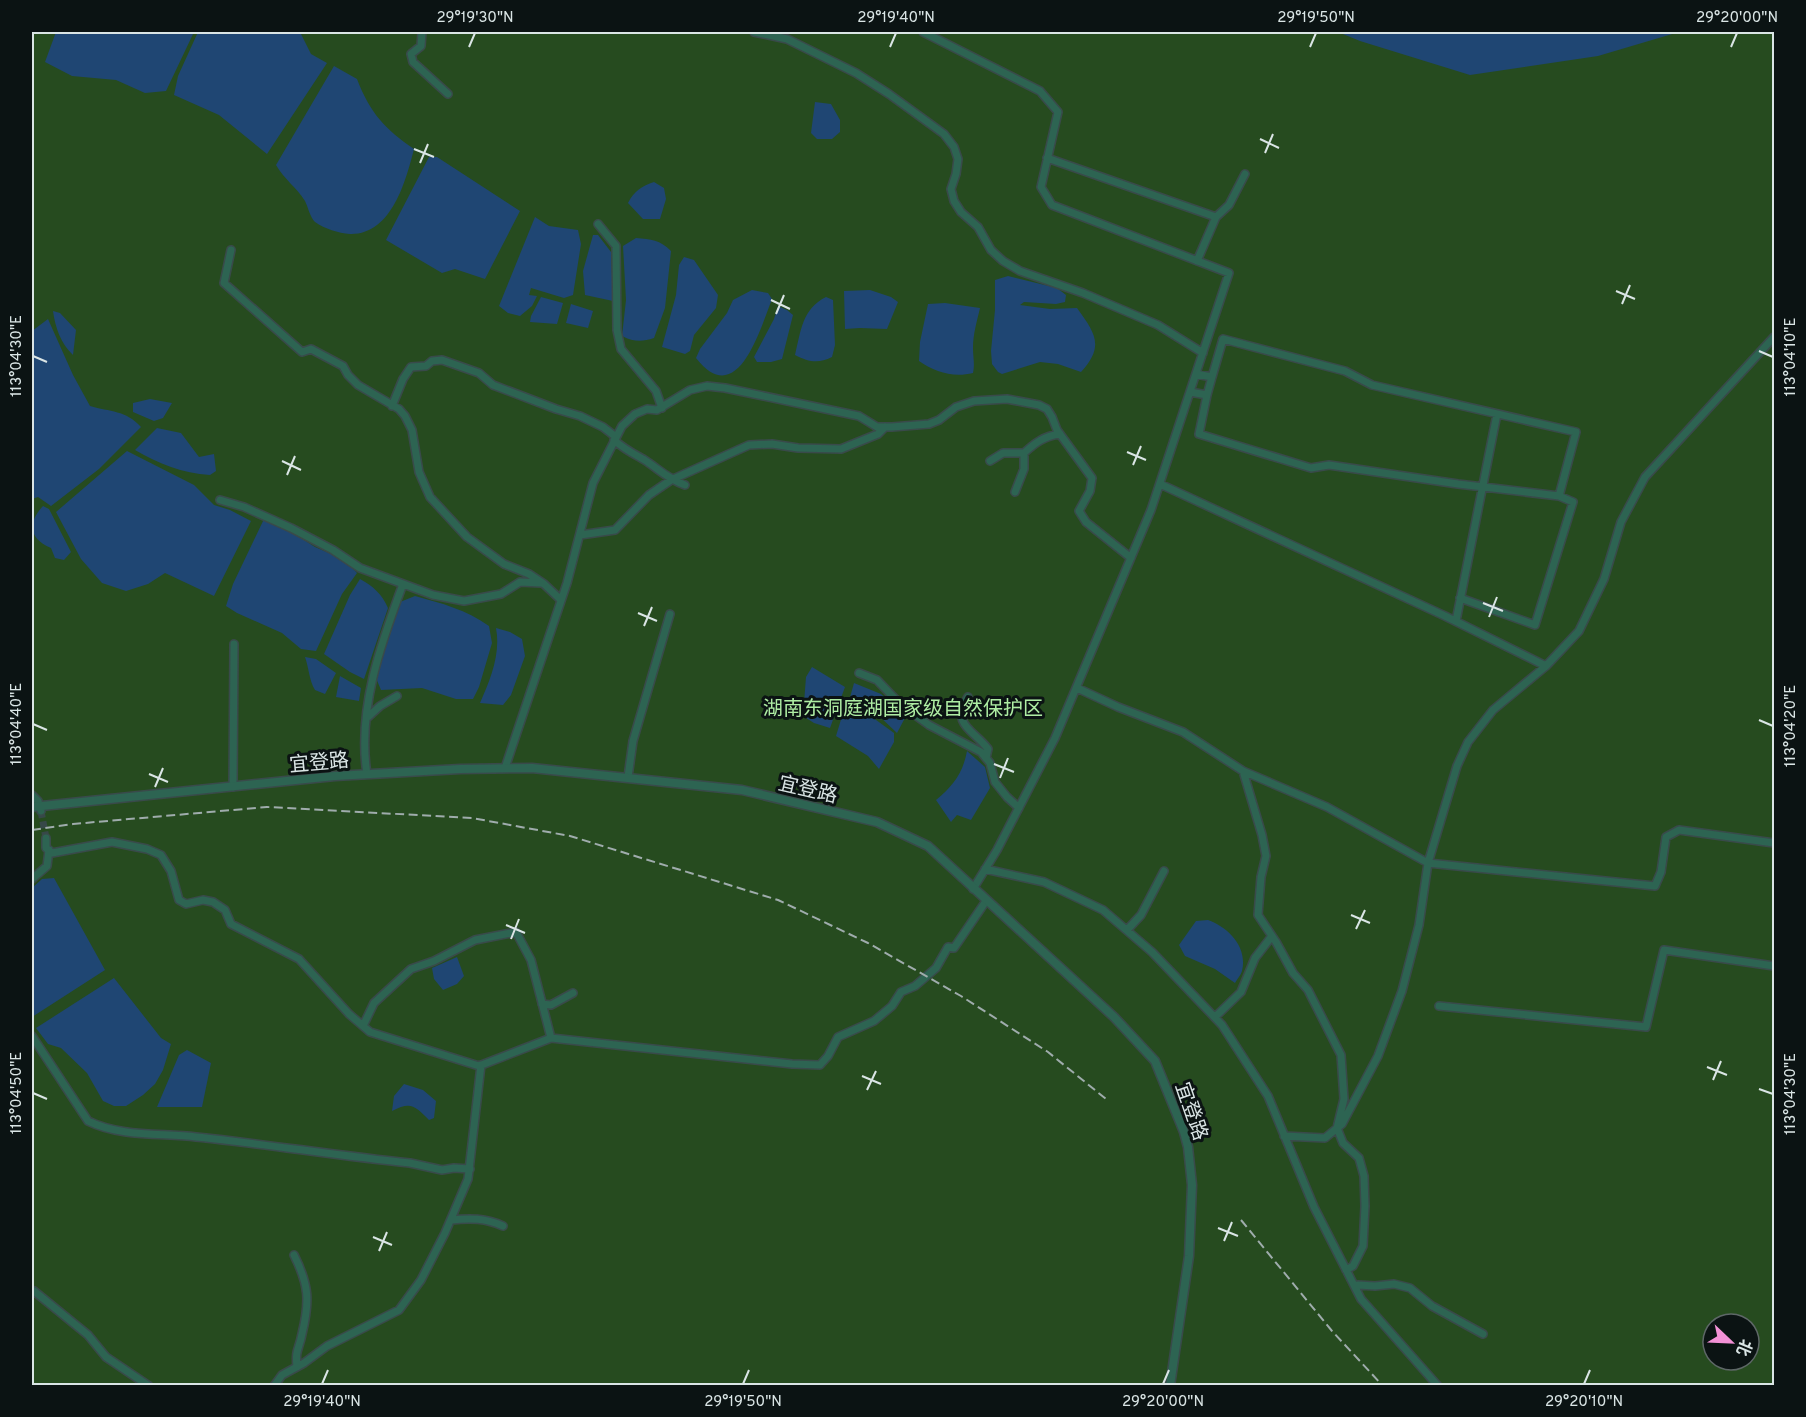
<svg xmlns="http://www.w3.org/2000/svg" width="1806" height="1417" font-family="Overpass,'Noto Sans SC',sans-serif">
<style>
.green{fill:#264b1f;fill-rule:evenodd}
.water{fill:#1f4673}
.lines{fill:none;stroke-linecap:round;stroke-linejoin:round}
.minor-tunnel{stroke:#374848;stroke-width:7;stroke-dasharray:7 3.5;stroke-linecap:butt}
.minor-casing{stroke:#394a4a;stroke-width:10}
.tertiary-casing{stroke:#394a4a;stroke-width:11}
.minor{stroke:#2d6452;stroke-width:7}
.tertiary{stroke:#2d6452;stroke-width:8}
.rail{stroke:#9facac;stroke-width:2;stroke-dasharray:9 4.5;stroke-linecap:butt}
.ticks{fill:none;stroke:#dae5e5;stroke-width:2}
.labels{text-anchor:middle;stroke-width:6;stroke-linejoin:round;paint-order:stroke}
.park-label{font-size:20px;fill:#aeeda3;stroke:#0b1313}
.street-label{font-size:20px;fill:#dae5e5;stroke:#0b1313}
.neatline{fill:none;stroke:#dae5e5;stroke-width:2}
.ticks-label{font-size:15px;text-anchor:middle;fill:#dae5e5}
</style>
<rect width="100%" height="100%" fill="#1a2c2c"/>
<path class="green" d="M32 32H1774V1385H32ZM1713 1324H1749V1360H1713Z"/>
<path class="water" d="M56 32H194L166 91 145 93 116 80 72 76 45 62Z
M198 32H300L311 54 327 63 267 154 219 115 174 95 178 76Z
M1338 32H1679L1598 56 1470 75 1360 41Z
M334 66 357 79C370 113 385 129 414 149 406 180 392 235 350 234 338 233 325 229 315 222 310 217 308 207 305 201 297 188 284 179 276 165Z
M815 102 831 104 840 120V132L832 139H817L811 133Z
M429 157H437L520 211 485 279 455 269 442 273 386 240Z
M654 182 664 188 666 199 660 219H643L628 203C634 191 642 186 654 182Z
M535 217 549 226 578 230 581 244 573 295 564 298 531 288 529 295 537 296 532 306 520 316 508 313 499 306Z
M593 235H598L611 252 613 301 585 295 583 271Z
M636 238C651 239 660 240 671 251L665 308 654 338C642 342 634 342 622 336L626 300 623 246Z
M684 257 694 260 718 295 716 308 694 335 690 351 685 354 662 347 676 295 679 265Z
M1008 276 1057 288 1066 295 1065 302 1056 304 1024 302 1020 305 1050 309 1077 308C1095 333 1105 346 1081 372L1058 364 1040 362 1002 374 998 372 992 364 991 351 995 310V280Z
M752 290 768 293 772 299C760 330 737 411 696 358L700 349 727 313 733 300Z
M870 290 891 297 898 302 887 329 860 328 845 329 844 291Z
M541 297 563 303 557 324 530 322 531 316Z
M826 297 833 300 835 345 832 357C818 364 809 362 795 355 801 331 802 309 826 297Z
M945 303 980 308C977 321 973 334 973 348 973 357 975 364 973 373 953 378 935 372 919 361L920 342 928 304Z
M571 304 593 311 588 328 566 323Z
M778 306 787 310 793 315 782 359 771 362H757L754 357 774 319Z
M53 311 60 313 76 330 73 355C61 344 55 327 53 311Z
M48 319 73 375 90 406C110 412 126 410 141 427L99 469 51 506 38 497 32 499V331Z
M150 399 172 403 163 418 154 421 133 412V403Z
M157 428 181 433 199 457 214 454 216 471 210 475C182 473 159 464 135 450Z
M127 451 194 485 214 505 230 510 251 521 214 596 165 573 148 584 126 591 102 583 81 559 56 512Z
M43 506 49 509 71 552 64 560 55 558 51 548C29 539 27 523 43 506Z
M264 519 282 526 315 547 345 560 357 573 342 594 316 651 301 649 282 633 237 613 226 606 233 584Z
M360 579C373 586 382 594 388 608L364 679 350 672 324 654 350 595Z
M415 596C441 603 467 610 489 626L492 643 479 687 473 699H456L422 688 381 690 376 678 393 617 400 602Z
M496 628 510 632 522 639 525 656 511 695 503 705 480 703C490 680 501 654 496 628Z
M305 657 316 659 336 673 325 694 315 690C309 680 309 668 305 657Z
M812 667 845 687 830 728 814 723 803 716 806 677Z
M340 676 361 688 359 701 336 697Z
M854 683 881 694 906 716 897 733 877 714 849 701Z
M846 703 872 717 894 733V742L879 769 868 756 836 736Z
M967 751 985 767 990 788 971 820 957 815 951 822 936 800C953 786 963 773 967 751Z
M54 878 105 970 32 1017V888L42 879Z
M1208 920C1228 927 1248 947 1242 971 1241 975 1237 979 1235 983L1215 969 1185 956 1179 945 1196 921Z
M457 957 464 976 457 984 443 990 434 979 432 968Z
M114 978 161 1038 171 1044 163 1070 155 1084 143 1095 126 1106H114L103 1101 87 1073 61 1048 48 1044 36 1028Z
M187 1050 211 1063 202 1107H157L179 1055Z
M404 1084 423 1090 436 1101 434 1118 429 1120C415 1106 411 1101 392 1111L394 1096Z"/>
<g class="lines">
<path class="minor-tunnel" d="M41 811 46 838"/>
<g class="minor-casing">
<path id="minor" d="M422 32 421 46 411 54 413 62 448 94
M754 32 787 39 856 73 889 94 944 134 954 147 958 159 956 174 951 189 954 201 961 212 978 227 991 250 1003 261 1020 271 1083 293 1158 325 1203 353
M923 32 1040 91 1058 112 1041 187 1052 205 1229 273 1151 510 1055 738 997 850 973 889
M1047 158 1216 217 1197 261
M1216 217 1229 205 1245 174
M598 224 616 246 617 330 621 349 656 391 662 408
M231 250 224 283 302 352 311 349 343 366 348 375 358 385 399 409 405 416 412 430 419 472 430 497 467 537 504 564 529 574 544 584 561 600
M1190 392 1207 395 1199 434 1311 468 1329 465 1458 484 1559 496 1576 432 1372 385 1345 371 1223 339 1212 377 1196 374
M1207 395 1212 377
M392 406 403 379 411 367 426 366 432 361 442 360 479 373 493 385 556 409 580 416 603 427 616 437
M614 440C624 449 632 453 643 459 659 469 666 478 685 485
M990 461 1003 453H1024C1035 443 1044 436 1060 434
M1160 484 1445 616 1546 666 1579 631 1604 579 1621 522 1645 477 1774 337
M1015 492 1024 469V453
M220 500 244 507 291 528 333 550 360 568 433 595 464 601 501 594 520 582 541 583
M580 535 615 530 649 495 671 480 749 445 772 444 798 448 841 449 878 434 885 427
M1460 598 1535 625 1573 502 1559 496
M1456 621 1497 414
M859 673 877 680 900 704 929 725 981 752 990 763 995 782 1007 797 1019 808
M1077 688 1118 707 1183 732 1243 771 1327 807 1428 863 1655 886 1661 872 1666 837 1679 830 1774 843
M968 697C950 725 974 730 988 749L986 758
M368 717 380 706 397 696
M505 768 567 583 593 483 622 426 635 414 647 409 657 410 690 390 707 386 725 388 859 416 877 427H892L929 424 939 420 956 407 974 401 1007 399 1039 405 1047 409 1052 417 1057 430 1092 478 1090 491 1079 511 1086 522 1131 558
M1243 771 1262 835 1266 856 1261 877 1258 915 1276 942 1293 973 1308 990 1341 1055 1344 1099 1337 1128 1343 1143 1359 1158 1364 1176 1365 1206 1363 1246 1353 1266 1346 1270
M367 774C357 710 381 643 403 584
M628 777 633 741 670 614
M233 787 234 644
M32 795 38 801 41 811
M46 838V848L52 853 112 842 147 849 161 855 171 871 179 900 186 904 203 900 213 902 225 910 231 924 299 959 349 1014 370 1032 479 1066 551 1038 792 1064 820 1065 828 1056 838 1037 874 1021 892 1006 901 992 915 986 936 968 948 947 954 948 986 901
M985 869 1044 882 1103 910 1152 952 1222 1025 1268 1096 1314 1207 1361 1299 1438 1386
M32 879 47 866 49 850
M1127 930 1141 915 1164 871
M542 1004 551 1005 573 993
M1439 1006 1646 1027 1664 950 1774 966
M1215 1017 1241 992 1255 958 1272 936
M363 1026 374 1003 411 969 434 961 475 940 516 932 531 960 551 1038
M32 1036 88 1121C120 1137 161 1133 196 1137 267 1144 338 1156 410 1163L442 1170 454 1168 470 1169
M1284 1136 1325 1138 1342 1124 1378 1056 1402 991 1419 925 1428 863 1457 766 1468 742 1493 710 1546 666
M451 1220C470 1218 486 1218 503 1226
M294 1255C309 1285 310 1301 302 1334 299 1350 295 1349 297 1367
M1358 1285 1375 1286 1394 1284 1410 1288 1432 1306 1483 1334
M32 1293 34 1291 88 1335 106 1357 149 1386
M274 1386 282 1375 304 1363 327 1346 399 1310 421 1280 445 1233 468 1179 481 1065"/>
</g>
<g class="tertiary-casing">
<path id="tertiary" d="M32 807 335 776 460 769 532 768 742 790 877 822 928 846 1114 1017 1155 1061 1184 1132 1188 1147 1192 1185 1189 1256 1170 1386"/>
</g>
<use href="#minor" class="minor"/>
<use href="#tertiary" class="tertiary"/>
<path class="rail" d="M32 830 73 824 267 807 472 818 570 836 778 900 868 943 961 996 1048 1052 1106 1099
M1241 1220 1332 1331 1383 1386"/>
</g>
<path class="ticks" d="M469 47 475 33M890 47 896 33M1310 47 1316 33M1731 47 1737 33M1260 139 1279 148M414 149 434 157M1265 153 1273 134M420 163 428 144M1616 291 1635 299M771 300 790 309M1622 304 1630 285M776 314 784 295M1759 351 1773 357M33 356 47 362M1127 452 1146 460M282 461 301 470M1133 465 1141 446M287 475 295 456M1483 603 1503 611M638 613 657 621M1489 617 1497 597M644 626 652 607M1759 720 1773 726M33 724 47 730M994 764 1014 772M149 774 168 782M1000 778 1008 758M155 787 163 768M1351 915 1370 923M506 925 525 933M1356 929 1365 910M511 939 519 919M1707 1067 1727 1075M862 1076 881 1084M1713 1080 1721 1061M1759 1089 1773 1094M867 1090 876 1071M33 1093 47 1099M1218 1228 1238 1236M373 1237 392 1245M1224 1241 1232 1222M379 1251 387 1232M322 1384 328 1370M743 1384 749 1370M1163 1384 1169 1370M1584 1384 1590 1370"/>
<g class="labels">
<g class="park-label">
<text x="903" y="715">湖南东洞庭湖国家级自然保护区</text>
</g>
<g class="street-label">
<text transform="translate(319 762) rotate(-5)" y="7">宜登路</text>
<text transform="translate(808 789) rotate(13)" y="7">宜登路</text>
<text transform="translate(1192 1111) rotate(71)" y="7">宜登路</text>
</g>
</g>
<rect width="1806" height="1417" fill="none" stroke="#0b1313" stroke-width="66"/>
<g transform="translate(1731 1342) rotate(113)"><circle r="28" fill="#0b1313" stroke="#5e6767" stroke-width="1.5"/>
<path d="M0-4.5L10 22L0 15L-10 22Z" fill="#f391d6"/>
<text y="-9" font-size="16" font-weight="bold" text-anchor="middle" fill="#dae5e5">北</text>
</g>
<rect x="33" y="33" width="1740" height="1351" class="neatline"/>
<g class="ticks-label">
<text x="475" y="22">29°19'30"N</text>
<text x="896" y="22">29°19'40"N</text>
<text x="1316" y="22">29°19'50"N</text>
<text x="1737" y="22">29°20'00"N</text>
<text transform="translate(16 356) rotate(-90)" y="5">113°04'30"E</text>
<text transform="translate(1790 357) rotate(-90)" y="5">113°04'10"E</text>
<text transform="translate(16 724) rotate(-90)" y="5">113°04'40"E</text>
<text transform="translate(1790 726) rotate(-90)" y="5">113°04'20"E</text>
<text transform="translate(16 1093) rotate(-90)" y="5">113°04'50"E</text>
<text transform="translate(1790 1094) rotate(-90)" y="5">113°04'30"E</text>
<text x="322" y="1406">29°19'40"N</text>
<text x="743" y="1406">29°19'50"N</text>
<text x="1163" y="1406">29°20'00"N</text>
<text x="1584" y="1406">29°20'10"N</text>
</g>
</svg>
